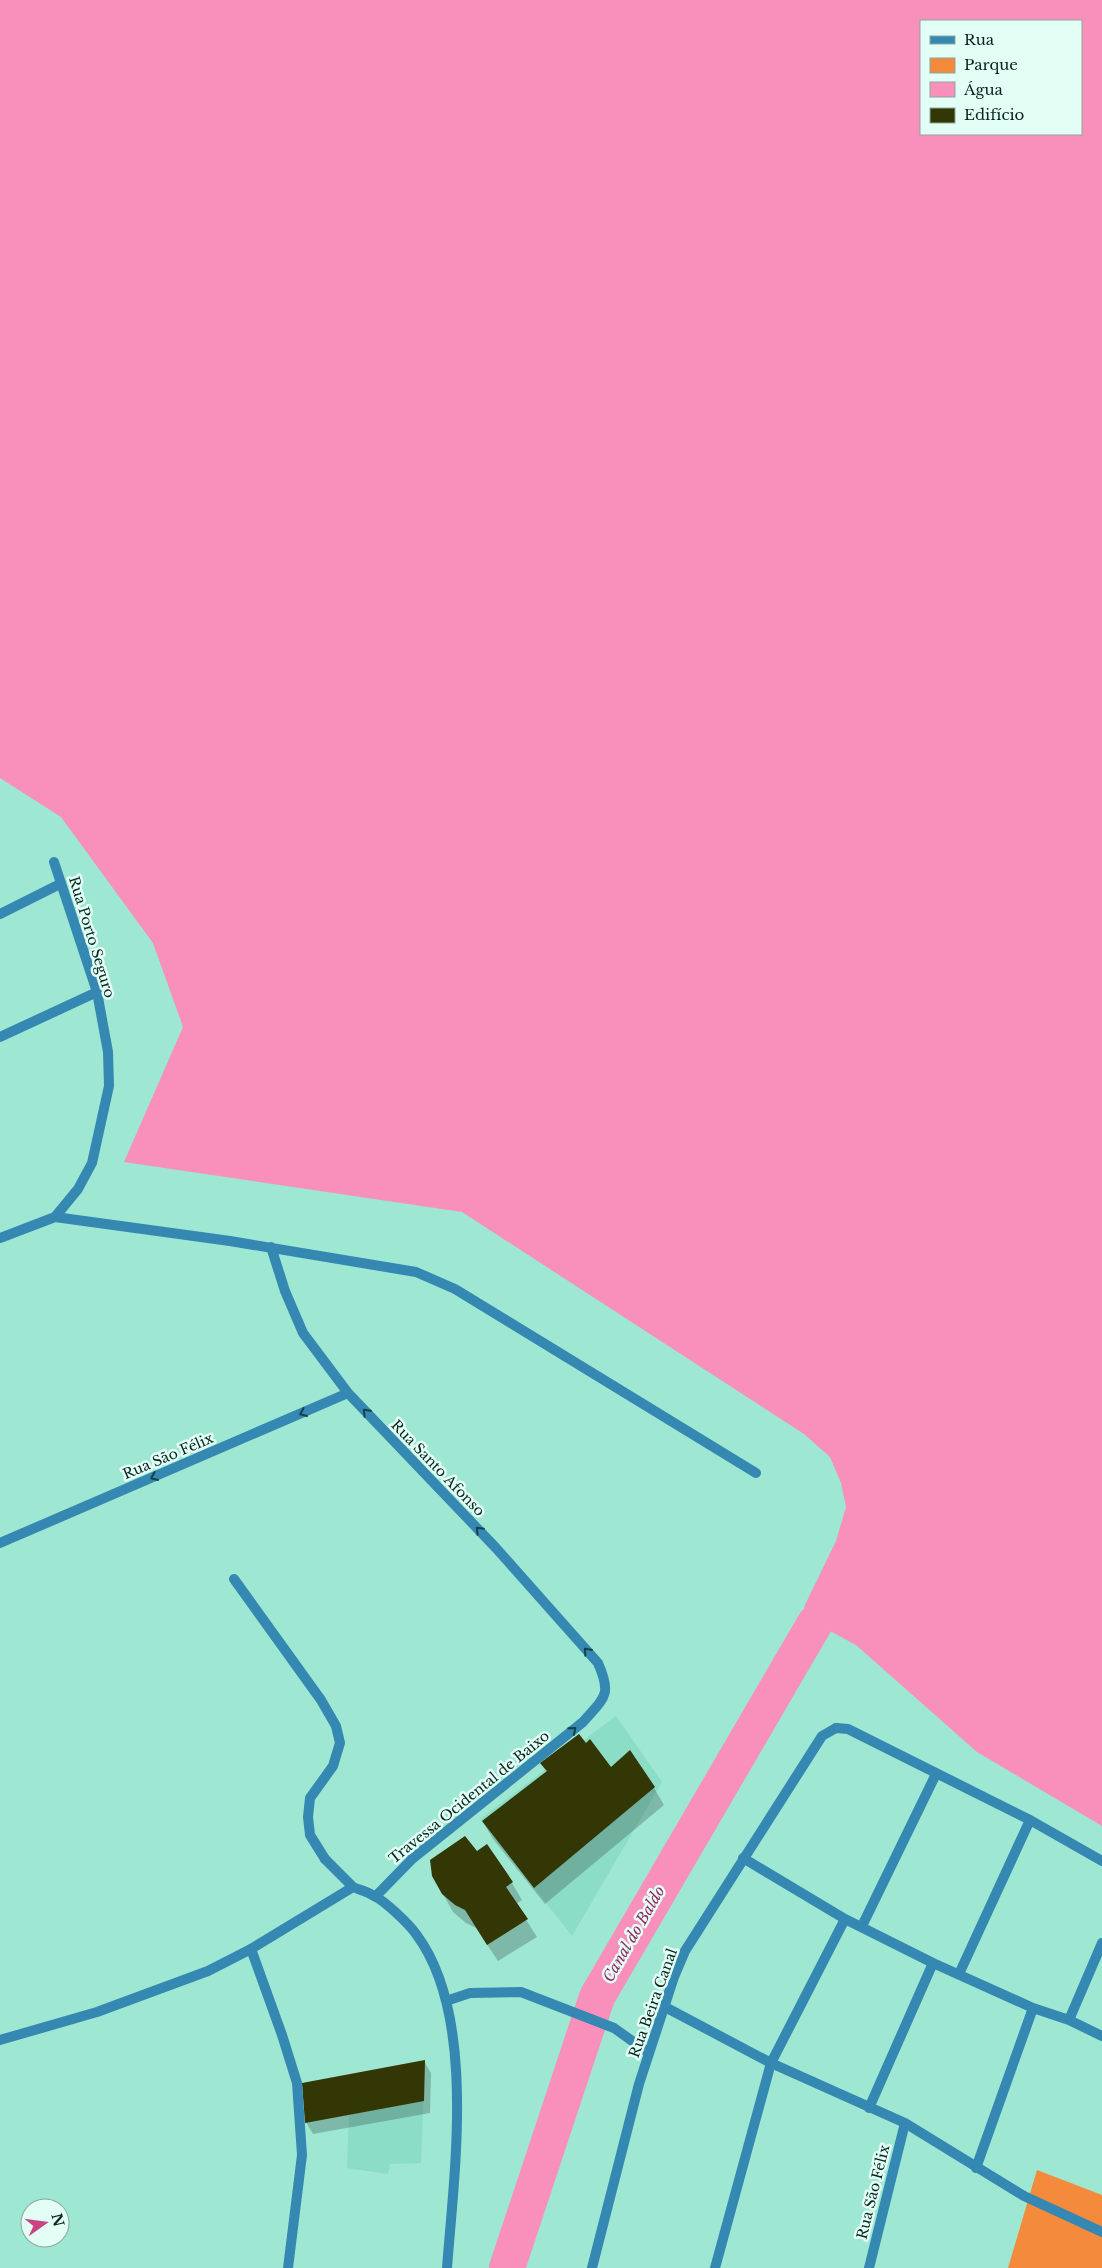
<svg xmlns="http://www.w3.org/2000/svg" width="1102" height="2268" font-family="'Libre Baskerville',serif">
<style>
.built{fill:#8bddc6}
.green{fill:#f48b3c}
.water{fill:#f890bb;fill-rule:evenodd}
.shadow{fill:#0003}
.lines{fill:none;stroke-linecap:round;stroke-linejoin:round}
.canal{stroke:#f890bb;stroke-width:36}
.building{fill:#333706}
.lane{stroke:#3488b2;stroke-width:10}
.street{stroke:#3488b2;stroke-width:10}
.oneway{stroke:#14434a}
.labels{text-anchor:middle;stroke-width:5;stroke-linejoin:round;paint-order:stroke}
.street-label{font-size:14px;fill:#06251e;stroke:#e2fef5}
.water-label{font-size:15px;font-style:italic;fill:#95235d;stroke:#e2fef5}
</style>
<rect width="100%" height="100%" fill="#9ee7d2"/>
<path class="built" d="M616 1716 662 1782 572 1936 480 1819 545 1770 540 1763 579 1734 584 1740Z
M425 2060 421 2163 390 2164 388 2174 347 2168 349 2115 305 2123 302 2083Z"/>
<path class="green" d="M1037 2170 1102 2195V2268H1008Z"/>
<path class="water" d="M0 0H1102V1826L977 1752 856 1645 815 1623 804 1607 836 1541 846 1507 841 1483 830 1457 804 1434 462 1212 124 1162 183 1027 153 943 61 817 0 778ZM921 21H1081V134H921Z"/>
<path class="shadow" d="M585 1745 611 1768 654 1788 664 1805 545 1904 493 1839 483 1822 547 1773 541 1763Z
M476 1853 512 1883 522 1900 516 1904 537 1937 498 1961 476 1928 466 1923 453 1912 443 1894Z
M424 2061 431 2073 430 2113 313 2134 306 2122Z"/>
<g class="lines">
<path class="canal" d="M507 2268 597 1997 815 1623"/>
</g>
<path class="building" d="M579 1734 586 1743 590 1739 611 1767 630 1750 655 1787 534 1888 482 1821 547 1771 540 1763Z
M465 1836 477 1851 487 1844 513 1882 506 1887 528 1919 487 1945 465 1910 455 1905 442 1894 432 1876 430 1860Z
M425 2060 424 2101 305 2123 302 2083Z"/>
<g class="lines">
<path class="lane" d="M0 914 60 884
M234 1579 321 1700 336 1726 340 1743 333 1766 310 1798 308 1817 310 1835 325 1859
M836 1728 848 1729 1030 1820 1102 1861
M743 1858 845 1919 933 1963 1033 2008 1069 2020 1102 2036
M862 1926 936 1774
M251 1949 282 2035 297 2083 302 2155 288 2268
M959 1974 1030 1820
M665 2007 771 2063 905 2123 1024 2196 1102 2232
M1069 2020 1102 1943
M869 2108 933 1963
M976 2168 1033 2008
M715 2268 771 2063 845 1919
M869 2268 905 2123"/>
<path class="street" d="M0 1037 97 992
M55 1217 230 1241 416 1272 455 1289 756 1473
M0 1238 55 1217 78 1189 92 1163 109 1086 108 1052 97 992 54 862
M271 1247 285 1291 303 1333 348 1393 496 1548 598 1663C612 1695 605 1697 583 1722L412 1859 376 1896
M0 1543 348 1393
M325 1859 353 1887
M446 2001 470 1993 521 1992 614 2028 649 2053
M0 2040 97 2012 208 1971 251 1949 353 1887C360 1890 368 1892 374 1896 385 1901 409 1924 416 1934 477 2015 454 2173 447 2268
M592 2268 639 2084 674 1977 685 1951 822 1736 836 1728"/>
</g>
<defs><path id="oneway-chevron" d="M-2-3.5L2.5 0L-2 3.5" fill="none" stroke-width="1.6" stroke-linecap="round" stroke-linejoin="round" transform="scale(1.25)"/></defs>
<g class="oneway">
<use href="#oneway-chevron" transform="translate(366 1412) rotate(-134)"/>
<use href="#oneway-chevron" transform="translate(303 1413) rotate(157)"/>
<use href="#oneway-chevron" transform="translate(154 1477) rotate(157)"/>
<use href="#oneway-chevron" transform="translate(479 1530) rotate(-134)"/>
<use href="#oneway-chevron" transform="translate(587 1651) rotate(-131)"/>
<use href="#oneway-chevron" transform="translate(573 1730) rotate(-39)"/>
</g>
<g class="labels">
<g class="street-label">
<text transform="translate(92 937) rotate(73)" y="5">Rua Porto Seguro</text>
<text transform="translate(168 1456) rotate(-23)" y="5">Rua São Félix</text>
<text transform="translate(438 1468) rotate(46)" y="5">Rua Santo Afonso</text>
<text transform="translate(469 1797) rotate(-39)" y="5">Travessa Ocidental de Baixo</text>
<text transform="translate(653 2003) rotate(-70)" y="5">Rua Beira Canal</text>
<text transform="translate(873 2192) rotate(-76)" y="5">Rua São Félix</text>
</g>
<g class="water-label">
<text transform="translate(634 1934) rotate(-60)" y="5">Canal do Baldo</text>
</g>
</g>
<rect x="920" y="20" width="162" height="115" fill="#e2fef5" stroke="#8aa79f"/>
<rect x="930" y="36" width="25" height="8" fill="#3488b2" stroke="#8aa79f"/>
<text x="964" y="45" font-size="15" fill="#06251e">Rua</text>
<rect x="930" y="58" width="25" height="15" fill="#f48b3c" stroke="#8aa79f"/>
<text x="964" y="70" font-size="15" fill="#06251e">Parque</text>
<rect x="930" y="82" width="25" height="15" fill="#f890bb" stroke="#8aa79f"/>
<text x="964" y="95" font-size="15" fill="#06251e">Água</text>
<rect x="930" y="108" width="25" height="15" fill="#333706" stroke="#8aa79f"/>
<text x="964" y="120" font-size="15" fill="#06251e">Edifício</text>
<g transform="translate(45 2223) rotate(76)"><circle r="24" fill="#e2fef5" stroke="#8aa79f"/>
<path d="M0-4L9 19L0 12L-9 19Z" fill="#c94383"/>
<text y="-8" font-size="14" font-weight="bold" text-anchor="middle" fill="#06251e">N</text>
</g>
</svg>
